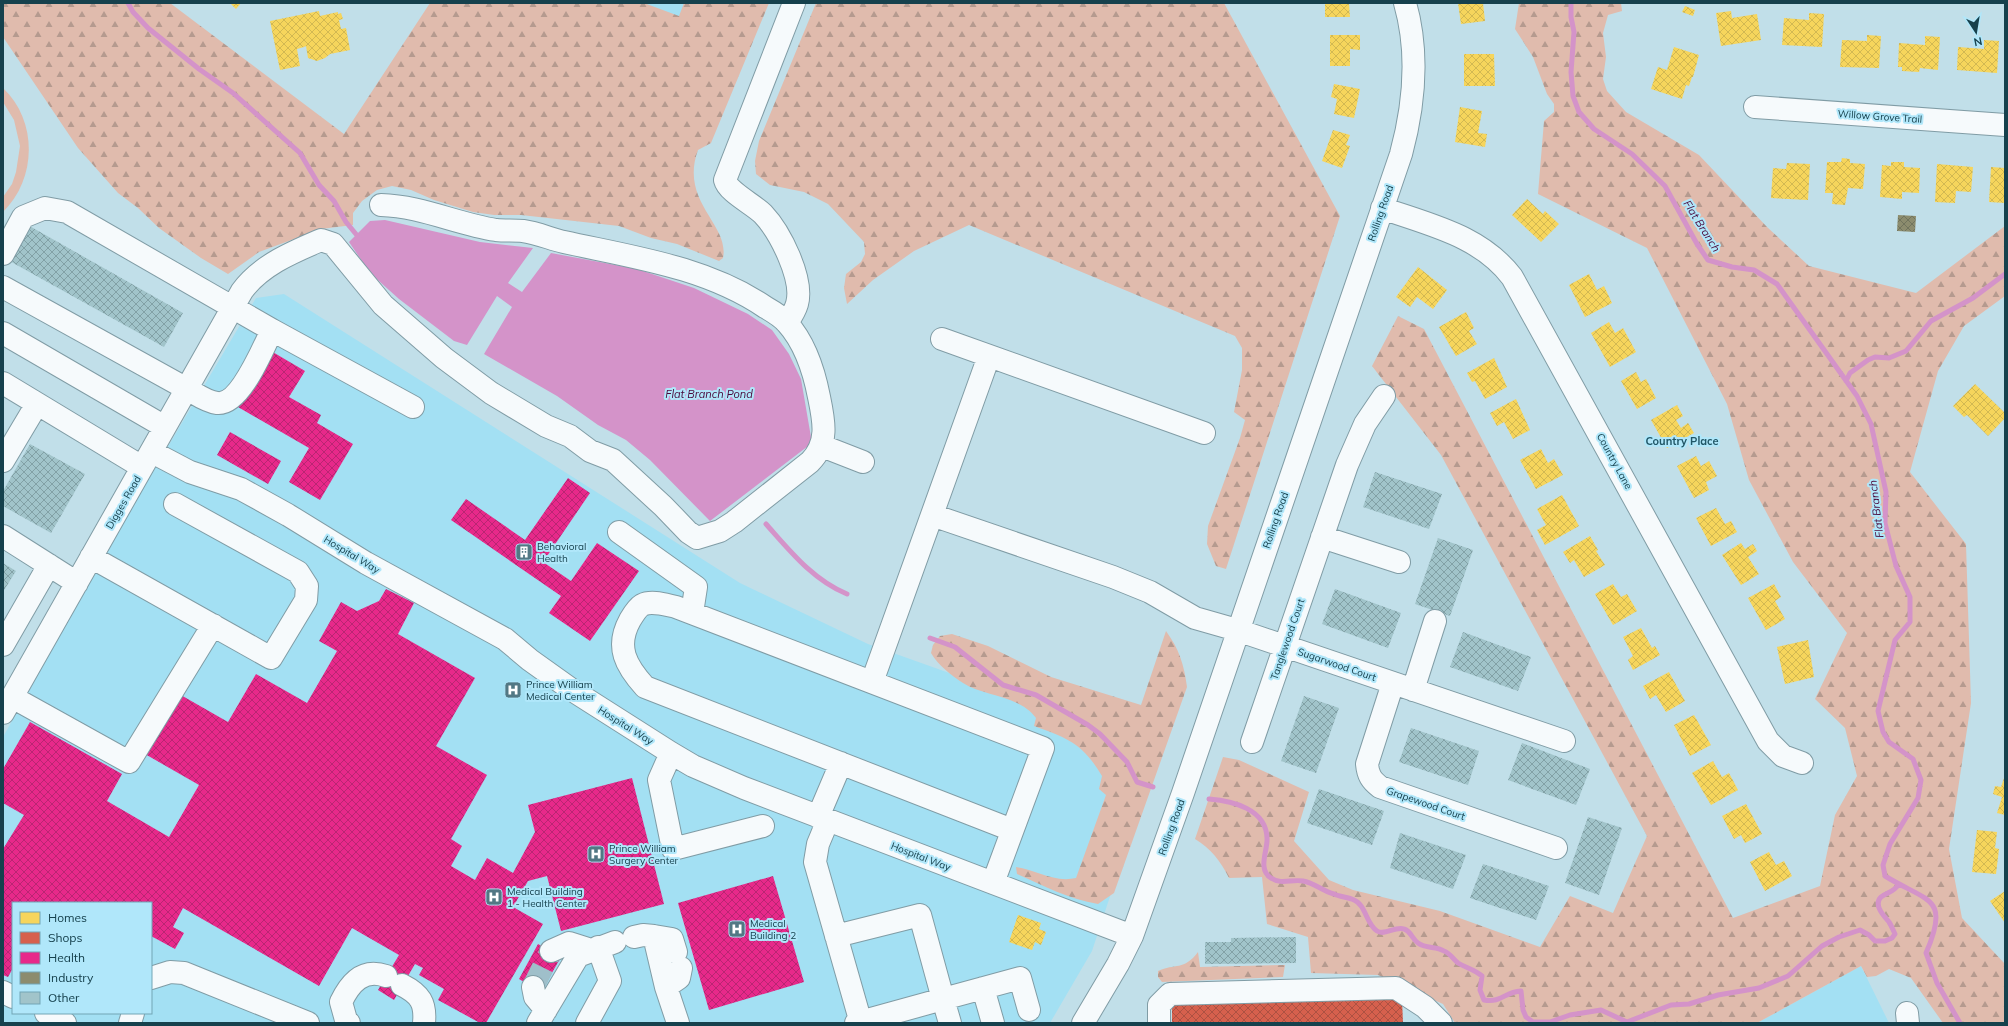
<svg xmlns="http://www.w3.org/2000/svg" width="2008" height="1026" font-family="Mulish,sans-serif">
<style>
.built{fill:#a3e0f3;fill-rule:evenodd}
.forest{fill:url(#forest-firs)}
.park{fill:#e0bbad}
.water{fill:#d493c9}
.homes{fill:url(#homes-cross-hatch)}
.shops{fill:url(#shops-cross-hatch)}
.health{fill:url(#health-cross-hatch)}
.industry{fill:url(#industry-cross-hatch)}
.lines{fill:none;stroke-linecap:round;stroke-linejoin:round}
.stream{stroke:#d493c9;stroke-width:5}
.building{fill:url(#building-cross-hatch)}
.minor-tunnel{stroke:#9fbfca;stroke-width:22;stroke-dasharray:22 11;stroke-linecap:butt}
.minor-casing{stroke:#809ca5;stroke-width:24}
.minor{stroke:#f6fafc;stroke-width:22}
.labels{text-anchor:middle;stroke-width:4;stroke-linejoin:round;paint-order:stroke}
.street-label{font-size:10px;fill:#16414d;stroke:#b0e7fa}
.poi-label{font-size:10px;fill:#16414d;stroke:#b0e7fa;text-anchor:start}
.water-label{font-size:11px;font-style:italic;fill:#4a0739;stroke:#b0e7fa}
.neighbourhood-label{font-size:11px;font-weight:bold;fill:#215767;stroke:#b0e7fa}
</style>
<defs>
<pattern id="forest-firs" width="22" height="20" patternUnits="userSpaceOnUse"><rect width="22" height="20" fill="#e0bbad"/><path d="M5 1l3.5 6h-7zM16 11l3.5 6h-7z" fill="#b59a8f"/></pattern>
<pattern id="homes-cross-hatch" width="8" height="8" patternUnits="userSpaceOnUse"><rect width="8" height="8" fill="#f6d55c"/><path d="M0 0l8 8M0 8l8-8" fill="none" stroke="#d2b852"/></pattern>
<pattern id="shops-cross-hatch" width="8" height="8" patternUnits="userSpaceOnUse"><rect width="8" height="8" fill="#d6604d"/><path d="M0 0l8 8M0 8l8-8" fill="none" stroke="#ad5142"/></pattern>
<pattern id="health-cross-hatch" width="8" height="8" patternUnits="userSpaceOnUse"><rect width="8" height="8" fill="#e7298a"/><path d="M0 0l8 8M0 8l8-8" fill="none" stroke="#ba2573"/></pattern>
<pattern id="industry-cross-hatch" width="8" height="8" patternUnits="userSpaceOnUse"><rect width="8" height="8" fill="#8c8c6e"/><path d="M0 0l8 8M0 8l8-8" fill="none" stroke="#71745d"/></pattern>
<pattern id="building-cross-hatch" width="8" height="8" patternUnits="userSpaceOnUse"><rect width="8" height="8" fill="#a1c4ca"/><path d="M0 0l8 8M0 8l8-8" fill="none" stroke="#82a1a6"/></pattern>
</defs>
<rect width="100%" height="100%" fill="#c1dfe9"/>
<path class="built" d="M626 3H697L688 27Z
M284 294 740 583 868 644 1159 748 1092 951 1050 1023H3V737L125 519 256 298ZM13 903H151V1013H13Z
M1861 966 1889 1023H1757Z"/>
<path class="forest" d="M3 3H170L344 134 430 3H644L679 16 684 3H769L711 143 698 150C679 202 730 224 723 258L719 261 677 244 651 238 619 226 521 215H494L473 212 434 200 411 190 392 186 377 190 362 201 353 213V225L321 229 259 252 228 274 201 258 159 228 138 208 118 193 78 148 3 37Z
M816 3H1224L1340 216 1226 569 1216 566 1207 544 1208 526 1240 438 1245 420 1234 412 1242 370V348L1235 336 969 225 914 251 873 280 847 304 844 288 846 274 861 262 865 254 864 242 828 204 804 192 770 185 756 174 755 161 759 141Z
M1519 3H1621L1622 11 1608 15 1603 33 1606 57 1603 79 1607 91 1626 112 1699 155 1767 227 1809 266 1916 293 2005 226V296L1964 326 1938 371 1910 472 1966 544 1971 703 1949 849 1962 918 2005 964V1023H1943L1911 978 1889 969 1876 976 1867 977 1861 966 1757 1023H1455L1443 1004 1378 975 1311 973 1308 937 1267 924 1262 877 1229 878C1220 860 1211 849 1195 839L1223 757 1239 760 1309 792 1294 841 1329 880 1353 890 1440 911 1540 947 1570 896 1613 913 1647 836 1441 455 1372 366 1398 316 1424 329 1733 918 1820 886 1835 815 1857 776 1845 728 1815 699 1847 633 1793 562 1749 480 1727 404 1647 248 1538 194 1544 121 1554 112V104L1547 94 1533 57 1515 29Z
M1166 631C1179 649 1184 664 1187 687L1114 893 1098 904C1069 899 1044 886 1017 874L1016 867C1037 870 1054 883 1076 878L1106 795 1099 789 1102 776C1083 744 1068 738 1034 726L1036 718C1019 695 985 697 963 683 951 675 938 665 931 653L933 645 940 636 952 634 988 646 1051 677 1141 705Z
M1198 952 1200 967 1285 965 1283 977 1162 982 1158 977V971C1175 963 1184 971 1198 952Z"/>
<path class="park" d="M3 88C38 121 37 179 3 212V197L12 184 16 172 20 146 14 120 3 102Z"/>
<path class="water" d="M385 220 480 242 533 248 508 283 522 292 551 253 637 269 694 288 748 314 772 330 789 354 801 379 812 443 710 521 650 460 626 440 598 425 557 396 484 354 512 307 497 296 467 345 454 341 399 299 370 273 349 242 370 221Z"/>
<path class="homes" d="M230 3H241L236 9Z
M1325 3 1349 4 1350 17H1325Z
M1458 3H1483L1485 21 1461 24Z
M1685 6 1695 10 1693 16 1682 12Z
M319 11 320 16 338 12V14L341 13 343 19 339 20 341 29 346 28 350 50 330 54 325 58 317 61 308 58 306 46 304 47 297 49 300 66 280 70 270 21Z
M1731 11 1732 18 1757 14 1761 40 1721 46 1716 13Z
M1809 13 1824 14 1822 47 1782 45 1784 18 1809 20Z
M1330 35H1360V50L1350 49V66H1330Z
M1867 35 1881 36 1879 68 1840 67 1842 40 1867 41Z
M1925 36 1940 37 1938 70 1920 68 1919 72 1902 71V67H1898L1899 43 1925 45Z
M1984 40 1999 41 1997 73 1957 70 1958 47 1984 49Z
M1674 47 1699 55 1693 77H1692L1689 86 1686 85 1682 99 1651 89 1658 67 1667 70Z
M1464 54H1494L1495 86H1464Z
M1334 84 1360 89 1354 118 1334 114 1337 99 1331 97Z
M1460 107 1482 111 1478 133 1487 134 1485 147 1455 142Z
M1333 130 1350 135 1346 145 1350 146 1342 168 1322 161Z
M1842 158 1850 159V163L1865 164 1863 189 1848 188 1845 205 1832 204 1833 193H1825L1827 162H1841Z
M1891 162H1904V167L1920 168 1919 193 1902 192V199L1880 197 1882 165 1891 166Z
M1787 163 1810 164 1808 200 1771 198 1773 168 1786 169Z
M1937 164 1973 167 1971 192 1956 191 1955 203 1935 202Z
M1991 167 2005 168V203L1989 202Z
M1527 199 1543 214 1545 211 1559 224 1541 242 1512 215Z
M1418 267 1447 290 1433 309 1417 297 1410 307 1396 297Z
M1589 274 1597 290 1604 286 1612 303 1585 317 1569 285Z
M1466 312 1474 328 1469 331 1477 344 1456 356 1439 327Z
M1609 322 1615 333 1623 328 1636 352 1610 367 1591 333Z
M1494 358 1507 387 1485 399 1475 381 1472 382 1467 373Z
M1636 372 1641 382 1646 379 1656 398 1637 409 1621 381Z
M1975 384 2005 413V418L1988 436 1967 415 1964 417 1953 406Z
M1516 399 1530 430 1513 439 1504 422 1497 426 1490 413Z
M1677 405 1683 416 1676 420 1681 428 1688 423 1694 433 1667 448 1651 420Z
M1541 449 1548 463 1554 459 1563 475 1536 489 1520 460Z
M1696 456 1701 466 1709 461 1717 476 1706 482 1709 490 1694 498 1677 466Z
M1562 495 1579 526 1545 545 1537 530 1546 525 1537 509Z
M1716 508 1725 524 1731 521 1737 532 1711 546 1696 518Z
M1590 536 1598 550 1596 551 1605 565 1584 577 1574 560 1570 563 1563 552Z
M1741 543 1745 549 1753 544 1757 551 1748 557 1759 574 1741 585 1722 555Z
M1613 584 1621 597 1627 594 1637 611 1613 625 1595 594Z
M1774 584 1781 597 1775 601 1785 619 1766 630 1748 598Z
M1641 628 1652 648 1655 646 1660 655 1633 670 1628 660 1633 656 1623 637Z
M1808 640 1814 677 1785 684 1777 647Z
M1669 672 1685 701 1666 712 1656 695 1650 699 1643 686Z
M1694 715 1711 745 1690 756 1674 725Z
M1713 761 1722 777 1729 773 1738 790 1711 805 1692 773Z
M2005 775V815L1997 813 2002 797 1993 794 1995 786 2001 787Z
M1746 804 1762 834 1745 843 1741 835 1734 839 1722 816Z
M1977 830 1997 832 1995 848 1999 849 1996 874 1972 872Z
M1769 852 1776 865 1784 861 1792 876 1765 891 1750 862Z
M2005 891V923L1990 901Z
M1018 915 1041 923 1039 929 1046 932 1041 945 1035 942 1032 950 1009 942Z"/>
<path class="shops" d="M1402 999 1403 1023H1172V1005Z"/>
<path class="health" d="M271 351 305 371 289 397 321 415 317 423 353 444 320 500 289 482 309 448 238 407Z
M230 432 281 461 268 484 217 455Z
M568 478 590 493 543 562 571 581 597 543 639 571 590 641 549 613 561 596 451 520 466 499 525 540Z
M386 589 414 603 398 634 475 678 436 746 487 775 451 839 462 846 451 866 475 880 487 858 513 873 535 832 528 805 632 778 664 904 561 931 547 876 528 881 513 907 543 924 486 1023H480L438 1000 444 989 419 975 423 968 415 964 394 1000 378 990 399 955 352 928 319 986 183 908 173 927 184 933 175 949 151 936V903H13V968L8 977 3 975V849L24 815 3 803V769L30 722 122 774 107 801 169 837 199 785 145 754 179 694 228 722 256 674 307 703 337 651 319 641 341 602 357 611 379 601Z
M773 876 804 982 709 1010 678 903Z
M538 944 561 957 541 992 519 979Z"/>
<path class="industry" d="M1898 215 1916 216 1915 232 1897 231Z"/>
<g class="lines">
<path class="stream" d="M128 3 133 12 148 28 199 69 233 93 300 153 319 185 334 201 346 222 360 239
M1571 3V17L1574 32 1571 72 1573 96 1579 112 1594 129 1632 154 1665 186 1697 244 1708 260 1732 267 1754 270 1777 284 1857 396 1871 424 1886 492 1885 523 1896 566 1910 597V622L1895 640 1878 711 1883 732 1889 742 1913 759 1921 780 1918 798 1890 844 1883 865 1885 876C1927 902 1951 896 1926 953L1937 983 1960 1023
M1846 381 1850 373 1868 360 1875 357 1889 358 1906 351 1931 321 1973 298 2005 274
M766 524C790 551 813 580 847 594
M930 638 955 647 1003 685 1036 695 1088 725 1100 734 1127 762 1137 782 1153 787
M1209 799C1233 801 1266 809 1267 838 1268 850 1257 869 1271 878 1281 885 1292 879 1303 881 1314 883 1323 891 1334 894 1340 897 1348 897 1354 900 1366 905 1366 924 1377 931 1385 936 1395 926 1404 929 1411 931 1412 939 1418 943 1426 949 1436 946 1444 951 1450 953 1453 959 1458 963 1466 968 1474 969 1482 976L1480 990 1484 1000C1502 1003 1504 992 1521 991L1523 1010 1526 1017 1533 1022H1550L1570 1015 1601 1010 1627 1022 1671 1005 1689 1004 1718 995 1759 988 1788 976 1822 946 1839 937 1860 930 1869 935 1875 941H1885L1892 938 1895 934C1893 930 1891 925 1889 922 1884 916 1873 905 1881 897 1888 892 1894 892 1899 884"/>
</g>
<path class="building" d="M26 224 183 313 164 347 6 259Z
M30 444 85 474 51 533 3 506V491Z
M1375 472 1442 494 1429 529 1363 507Z
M1438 538 1473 550 1450 616 1415 604Z
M3 563 16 571 3 592Z
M1335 589 1401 613 1388 648 1322 624Z
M1463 632 1531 657 1518 691 1450 667Z
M1304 696 1339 708 1316 773 1281 761Z
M1411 728 1479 751 1468 785 1399 762Z
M1522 743 1590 769 1576 805 1508 780Z
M1319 789 1384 811 1372 845 1307 823Z
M1588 817 1622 828 1599 895 1565 883Z
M1400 833 1466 855 1453 889 1390 868Z
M1483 864 1549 886 1536 920 1470 898Z
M1296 937V963L1205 964V942H1231V938Z"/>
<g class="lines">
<path class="minor-tunnel" d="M533 987 551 951"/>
<g class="minor-casing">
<path id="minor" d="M1755 107 2005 125
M1382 208C1429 225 1480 235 1512 277L1768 741 1783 756 1802 763
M3 254 23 217 45 208 67 212 272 330C263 348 240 406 217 403 207 402 196 394 187 389L3 287
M787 323C791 317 795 311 797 304 804 279 780 232 763 214 753 204 728 192 725 180L794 3
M272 330 413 407
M3 333 165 427
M942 339 1204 433
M3 383 142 467
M822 446 863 462
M152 452 190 472 241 489 288 515 366 563 505 639 530 660 572 690 671 753 693 766 744 788 1132 936
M3 461 37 404
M932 515 1113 577 1150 592 1195 618 1237 630 1564 741
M619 532 696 587 692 613
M3 536 77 583
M1322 537 1399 562
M91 557 271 658 306 600 307 586 298 572 175 504
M3 645 49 565
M872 682 989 356
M1393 683 1367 764C1368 775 1371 780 1380 787L1556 848
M1413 690 1435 621
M12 697 129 762 213 625
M3 713 242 291C261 265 293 252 321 240L333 244 383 305 444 358 491 393 546 426 570 436 590 451 613 460 663 506 688 532 697 538 720 531 734 522 810 462C829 443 824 421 819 397 814 371 805 343 787 323 781 316 772 311 765 307 706 267 632 257 564 242 551 239 537 233 523 231 514 230 505 231 496 230 457 224 421 206 381 205
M1252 742 1347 465 1365 424 1384 396
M671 753 659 780 673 849 763 826
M818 817 841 763
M828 820 818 844 815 862 861 1023
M993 883 1043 748 676 607C666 605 652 600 642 605 637 608 633 615 630 620 615 647 626 666 645 687L1012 830
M654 936 672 939 676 952
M836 936 920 915 943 999 1020 978 1029 1010
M634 937 643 935 654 936 666 987 678 1023
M551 951 569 943 591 950
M151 978 170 972 184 973 308 1023
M402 985C420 994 426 1003 424 1023
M533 987 535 997 546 1010
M666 987 679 978 681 968
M983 988 993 1023
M3 992 13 997
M46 1013 65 1023
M1907 1013 1908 1023
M130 1023 133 1013
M349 1023 346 1020 341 1002C350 983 363 968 386 976
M538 1023 578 956 615 942
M587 1023 610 981 598 947
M856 1023 943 999 950 1023
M1083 1023 1118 964 1132 936 1183 793 1401 154C1414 106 1419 52 1405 3
M1159 1023V1005L1170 994 1396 988 1425 1007 1441 1023"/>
</g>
<use href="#minor" class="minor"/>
</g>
<defs>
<g id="building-square" transform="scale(0.9)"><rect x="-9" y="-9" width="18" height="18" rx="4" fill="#527884" stroke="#b0e7fa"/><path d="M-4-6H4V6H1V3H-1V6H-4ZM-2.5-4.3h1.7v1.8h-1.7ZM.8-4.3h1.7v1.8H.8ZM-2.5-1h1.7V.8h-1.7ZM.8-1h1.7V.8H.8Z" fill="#fff"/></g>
<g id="hospital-square" transform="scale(0.9)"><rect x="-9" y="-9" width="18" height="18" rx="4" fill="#527884" stroke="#b0e7fa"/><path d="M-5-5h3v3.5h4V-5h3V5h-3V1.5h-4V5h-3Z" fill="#fff"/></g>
</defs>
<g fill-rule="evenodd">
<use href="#building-square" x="524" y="552"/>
<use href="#hospital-square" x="513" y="690"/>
<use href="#hospital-square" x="596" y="854"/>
<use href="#hospital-square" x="494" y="897"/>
<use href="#hospital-square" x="737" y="929"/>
</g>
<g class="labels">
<g class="street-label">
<text transform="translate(1880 116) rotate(4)" y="4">Willow Grove Trail</text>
<text transform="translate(1380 213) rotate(-71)" y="4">Rolling Road</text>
<text transform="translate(1615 461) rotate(61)" y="4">Country Lane</text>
<text transform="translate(123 502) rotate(-60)" y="4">Digges Road</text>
<text transform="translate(1275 520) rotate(-71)" y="4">Rolling Road</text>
<text transform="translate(352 554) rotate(31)" y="4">Hospital Way</text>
<text transform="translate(1287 639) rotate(-71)" y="4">Tanglewood Court</text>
<text transform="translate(1337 664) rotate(19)" y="4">Sugarwood Court</text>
<text transform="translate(626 725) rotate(32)" y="4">Hospital Way</text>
<text transform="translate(1426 803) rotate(19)" y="4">Grapewood Court</text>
<text transform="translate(1171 827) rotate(-70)" y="4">Rolling Road</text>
<text transform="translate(921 856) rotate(21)" y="4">Hospital Way</text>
</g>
<g class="poi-label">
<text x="537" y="550">Behavioral<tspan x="537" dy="12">Health</tspan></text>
<text x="526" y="688">Prince William<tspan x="526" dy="12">Medical Center</tspan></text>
<text x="609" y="852">Prince William<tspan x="609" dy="12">Surgery Center</tspan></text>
<text x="507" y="895">Medical Building<tspan x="507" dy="12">1 - Health Center</tspan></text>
<text x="750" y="927">Medical<tspan x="750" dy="12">Building 2</tspan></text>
</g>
<g class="water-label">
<text transform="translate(1702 226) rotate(58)" y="4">Flat Branch</text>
<text x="709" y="398">Flat Branch Pond</text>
<text transform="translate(1876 509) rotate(-97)" y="4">Flat Branch</text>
</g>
<g class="neighbourhood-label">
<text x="1682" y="445">Country Place</text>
</g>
</g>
<rect width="2008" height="1026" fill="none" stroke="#16414d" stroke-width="8"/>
<rect x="12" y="902" width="140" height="112" fill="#b0e7fa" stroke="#72a5b5"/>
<rect x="20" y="912" width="20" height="12" fill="#f6d55c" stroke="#72a5b5"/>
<text x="48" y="922" font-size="12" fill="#16414d">Homes</text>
<rect x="20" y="932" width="20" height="12" fill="#d6604d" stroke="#72a5b5"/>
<text x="48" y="942" font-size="12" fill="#16414d">Shops</text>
<rect x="20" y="952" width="20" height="12" fill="#e7298a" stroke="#72a5b5"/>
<text x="48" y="962" font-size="12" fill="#16414d">Health</text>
<rect x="20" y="972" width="20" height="12" fill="#8c8c6e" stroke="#72a5b5"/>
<text x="48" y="982" font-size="12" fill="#16414d">Industry</text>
<rect x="20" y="992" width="20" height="12" fill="#a1c4ca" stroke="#72a5b5"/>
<text x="48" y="1002" font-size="12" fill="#16414d">Other</text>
<g transform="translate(1976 32) rotate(168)" stroke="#b0e7fa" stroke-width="3" paint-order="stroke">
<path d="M0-3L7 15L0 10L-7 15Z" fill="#16414d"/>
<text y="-6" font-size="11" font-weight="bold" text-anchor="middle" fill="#16414d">N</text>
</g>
</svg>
